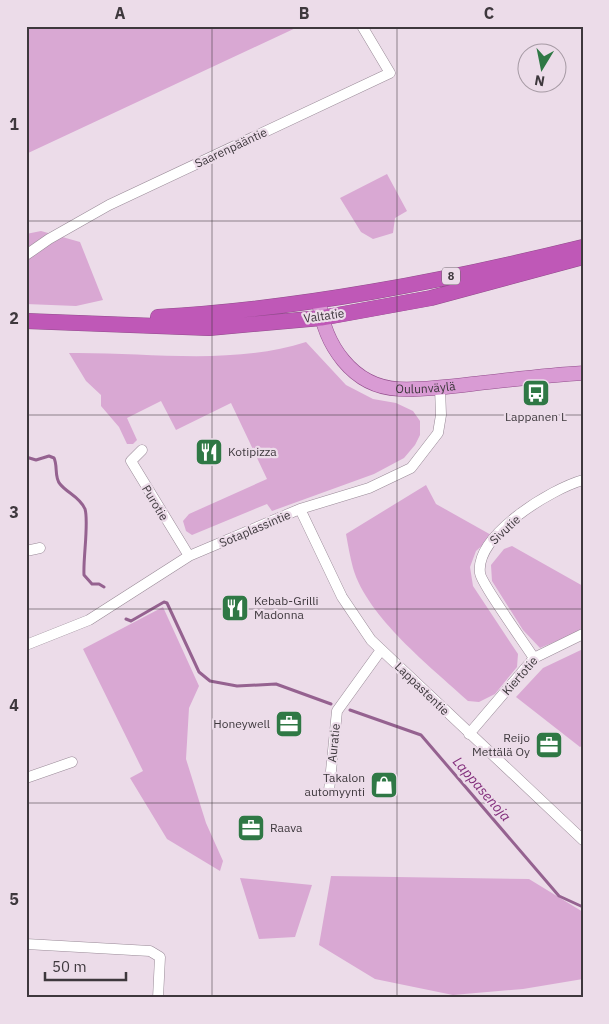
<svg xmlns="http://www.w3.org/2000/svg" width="609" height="1024" font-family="'IBM Plex Sans',sans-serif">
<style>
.green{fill:#d9a8d3}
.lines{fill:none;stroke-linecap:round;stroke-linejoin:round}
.stream{stroke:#956290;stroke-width:3}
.minor-casing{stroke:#998a97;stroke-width:11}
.major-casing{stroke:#924d8c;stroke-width:15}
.highway-casing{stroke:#924d8c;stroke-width:16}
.minor{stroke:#fff;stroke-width:10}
.major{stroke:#d99bd4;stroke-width:14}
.highway{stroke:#bf58b7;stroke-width:15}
.grid{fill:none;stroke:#3e383d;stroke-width:1;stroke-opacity:0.55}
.labels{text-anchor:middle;stroke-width:4.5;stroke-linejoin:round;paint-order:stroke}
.shield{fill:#ecdce9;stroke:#726971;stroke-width:1}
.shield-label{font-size:11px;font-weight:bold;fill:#3e383d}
.street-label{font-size:12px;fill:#3e383d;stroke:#ecdce9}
.poi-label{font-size:12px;fill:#3e383d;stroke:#ecdce9;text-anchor:start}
.water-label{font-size:14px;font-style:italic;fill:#822d7b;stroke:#ecdce9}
.neatline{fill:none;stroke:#3e383d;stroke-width:2}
.grid-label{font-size:16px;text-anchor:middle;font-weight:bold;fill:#3e383d}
</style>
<rect width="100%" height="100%" fill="#ecdce9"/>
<path class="green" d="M26 26H300L26 154Z
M387 174 407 211 395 218 393 233 373 239 361 232 340 198Z
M41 231 80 242 103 300 76 306 26 304V234Z
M306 342 346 385 373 399 396 403 413 411 420 421V435L415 445 404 458 374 474 272 511 267 504 192 535 186 531 183 521 189 514 267 479 231 403 176 430 161 401 127 418 137 440 133 444H127L119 427 101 406V395L86 381 69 353C148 352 231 366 306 342Z
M426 485 436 504 493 536 476 551 470 567 473 586 518 654 517 667 495 694 479 702 468 701C431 667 367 617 353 568 350 557 348 545 346 534Z
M512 546 583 586V630L540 648 523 630 492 581 491 565 504 549Z
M163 607 199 686 189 708 186 759 206 823 223 861 220 871 167 839 130 778 143 771 83 649Z
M583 649V745L580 747 516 697 543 668Z
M331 876 529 879 583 912V979L523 989 453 995 375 979 319 945Z
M240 878 312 885 295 937 259 939Z"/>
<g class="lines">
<path class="stream" d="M26 457 36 460 49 456 54 458C58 466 54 477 60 484 67 493 80 497 85 509 89 522 83 558 84 575L92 584H99L104 587
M126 619 131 621 164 602 167 603 199 672 210 681 237 686 276 684 331 704
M350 710 421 735 559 896 583 907"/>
<g class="minor-casing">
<path id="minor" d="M26 255 49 239 109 205 390 73 362 26
M142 450 131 461 189 556
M300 509 342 597 371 640 583 840
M26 551 40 548
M26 645 89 620 189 556 300 509 369 488 411 468 438 433 441 415 440 388
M534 658C525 644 481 583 480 573 475 535 551 489 583 480
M469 734 534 658 583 634
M26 778 72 762
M329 791 337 711 381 650
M26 944 150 951 160 957 158 998"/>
</g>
<g class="major-casing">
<g id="major">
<path id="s1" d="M319 301C324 344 352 387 399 389 423 390 448 387 472 384 509 380 546 375 583 373"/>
</g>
</g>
<g class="highway-casing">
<path id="highway" d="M158 317C301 309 444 281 583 247
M26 321 209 328 321 318 431 298 583 257"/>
</g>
<use href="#minor" class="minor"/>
<use href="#major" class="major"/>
<use href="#highway" class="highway"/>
</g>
<path class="grid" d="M212 26V998M397 26V998M26 221H583M26 415H583M26 609H583M26 803H583"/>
<defs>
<g id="bus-square" transform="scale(1.4375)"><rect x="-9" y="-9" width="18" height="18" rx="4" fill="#2f7845" stroke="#ecdce9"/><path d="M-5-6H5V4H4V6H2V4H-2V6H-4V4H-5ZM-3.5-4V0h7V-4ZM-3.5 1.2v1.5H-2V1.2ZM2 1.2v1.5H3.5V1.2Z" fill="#fff"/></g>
<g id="restaurant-square" transform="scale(1.4375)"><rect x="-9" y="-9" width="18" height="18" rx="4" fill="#2f7845" stroke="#ecdce9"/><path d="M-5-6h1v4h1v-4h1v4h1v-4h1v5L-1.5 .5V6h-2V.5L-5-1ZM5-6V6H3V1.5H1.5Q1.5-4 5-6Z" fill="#fff"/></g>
<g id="office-square" transform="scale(1.4375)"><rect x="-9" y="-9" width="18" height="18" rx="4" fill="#2f7845" stroke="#ecdce9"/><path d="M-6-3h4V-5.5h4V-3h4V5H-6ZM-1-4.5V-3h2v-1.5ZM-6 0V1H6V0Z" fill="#fff"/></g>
<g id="shop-square" transform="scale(1.4375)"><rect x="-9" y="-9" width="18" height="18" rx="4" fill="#2f7845" stroke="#ecdce9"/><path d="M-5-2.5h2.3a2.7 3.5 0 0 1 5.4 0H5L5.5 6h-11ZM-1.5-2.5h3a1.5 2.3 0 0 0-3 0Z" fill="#fff"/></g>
</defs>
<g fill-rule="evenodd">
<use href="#bus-square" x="536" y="393"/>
<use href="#restaurant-square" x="209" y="452"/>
<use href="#restaurant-square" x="235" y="608"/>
<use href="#office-square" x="289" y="724"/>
<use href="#office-square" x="549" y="745"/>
<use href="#shop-square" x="384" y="785"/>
<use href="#office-square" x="251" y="828"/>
</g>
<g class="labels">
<rect class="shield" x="442" y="267.5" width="18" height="17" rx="4"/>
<g class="shield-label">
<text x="451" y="280">8</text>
</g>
<g class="street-label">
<text transform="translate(231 148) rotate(-25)" y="4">Saarenpääntie</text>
<text transform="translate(324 316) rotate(-8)" y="4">Valtatie</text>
<text dy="4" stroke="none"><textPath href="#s1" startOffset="156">Oulunväylä</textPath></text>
<text transform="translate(155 503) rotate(59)" y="4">Purotie</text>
<text transform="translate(255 529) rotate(-23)" y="4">Sotaplassintie</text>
<text transform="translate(505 530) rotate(-43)" y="4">Sivutie</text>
<text transform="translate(520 676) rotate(-49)" y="4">Kiertotie</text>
<text transform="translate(422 689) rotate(44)" y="4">Lappastentie</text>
<text transform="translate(334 743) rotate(-84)" y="4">Auratie</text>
</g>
<g class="poi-label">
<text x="536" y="421" text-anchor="middle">Lappanen L</text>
<text x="228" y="456">Kotipizza</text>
<text x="254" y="605">Kebab-Grilli<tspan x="254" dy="14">Madonna</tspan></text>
<text x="270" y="728" text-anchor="end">Honeywell</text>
<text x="530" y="742" text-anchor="end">Reijo<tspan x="530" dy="14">Mettälä Oy</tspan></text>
<text x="365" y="782" text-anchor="end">Takalon<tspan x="365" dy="14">automyynti</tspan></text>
<text x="270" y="832">Raava</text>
</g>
<g class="water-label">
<text transform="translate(482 789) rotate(49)" y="5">Lappasenoja</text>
</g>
</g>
<rect width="609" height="1024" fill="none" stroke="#ecdce9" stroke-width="55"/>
<g transform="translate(542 68) rotate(190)"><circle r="24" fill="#ecdce9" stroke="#a69aa4"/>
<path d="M0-4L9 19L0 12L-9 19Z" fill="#2f7845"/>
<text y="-8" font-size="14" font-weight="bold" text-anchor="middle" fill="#3e383d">N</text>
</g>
<path d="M45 972v8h81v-8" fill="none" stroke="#3e383d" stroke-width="2.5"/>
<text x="52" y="972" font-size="15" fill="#3e383d" stroke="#ecdce9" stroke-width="4" paint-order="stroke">50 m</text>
<rect x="28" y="28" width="554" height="968" class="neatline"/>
<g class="grid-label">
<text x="120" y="19">A</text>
<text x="304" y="19">B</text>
<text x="489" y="19">C</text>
<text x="14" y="130">1</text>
<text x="14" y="324">2</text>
<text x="14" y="518">3</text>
<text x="14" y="711">4</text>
<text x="14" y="905">5</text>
</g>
</svg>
